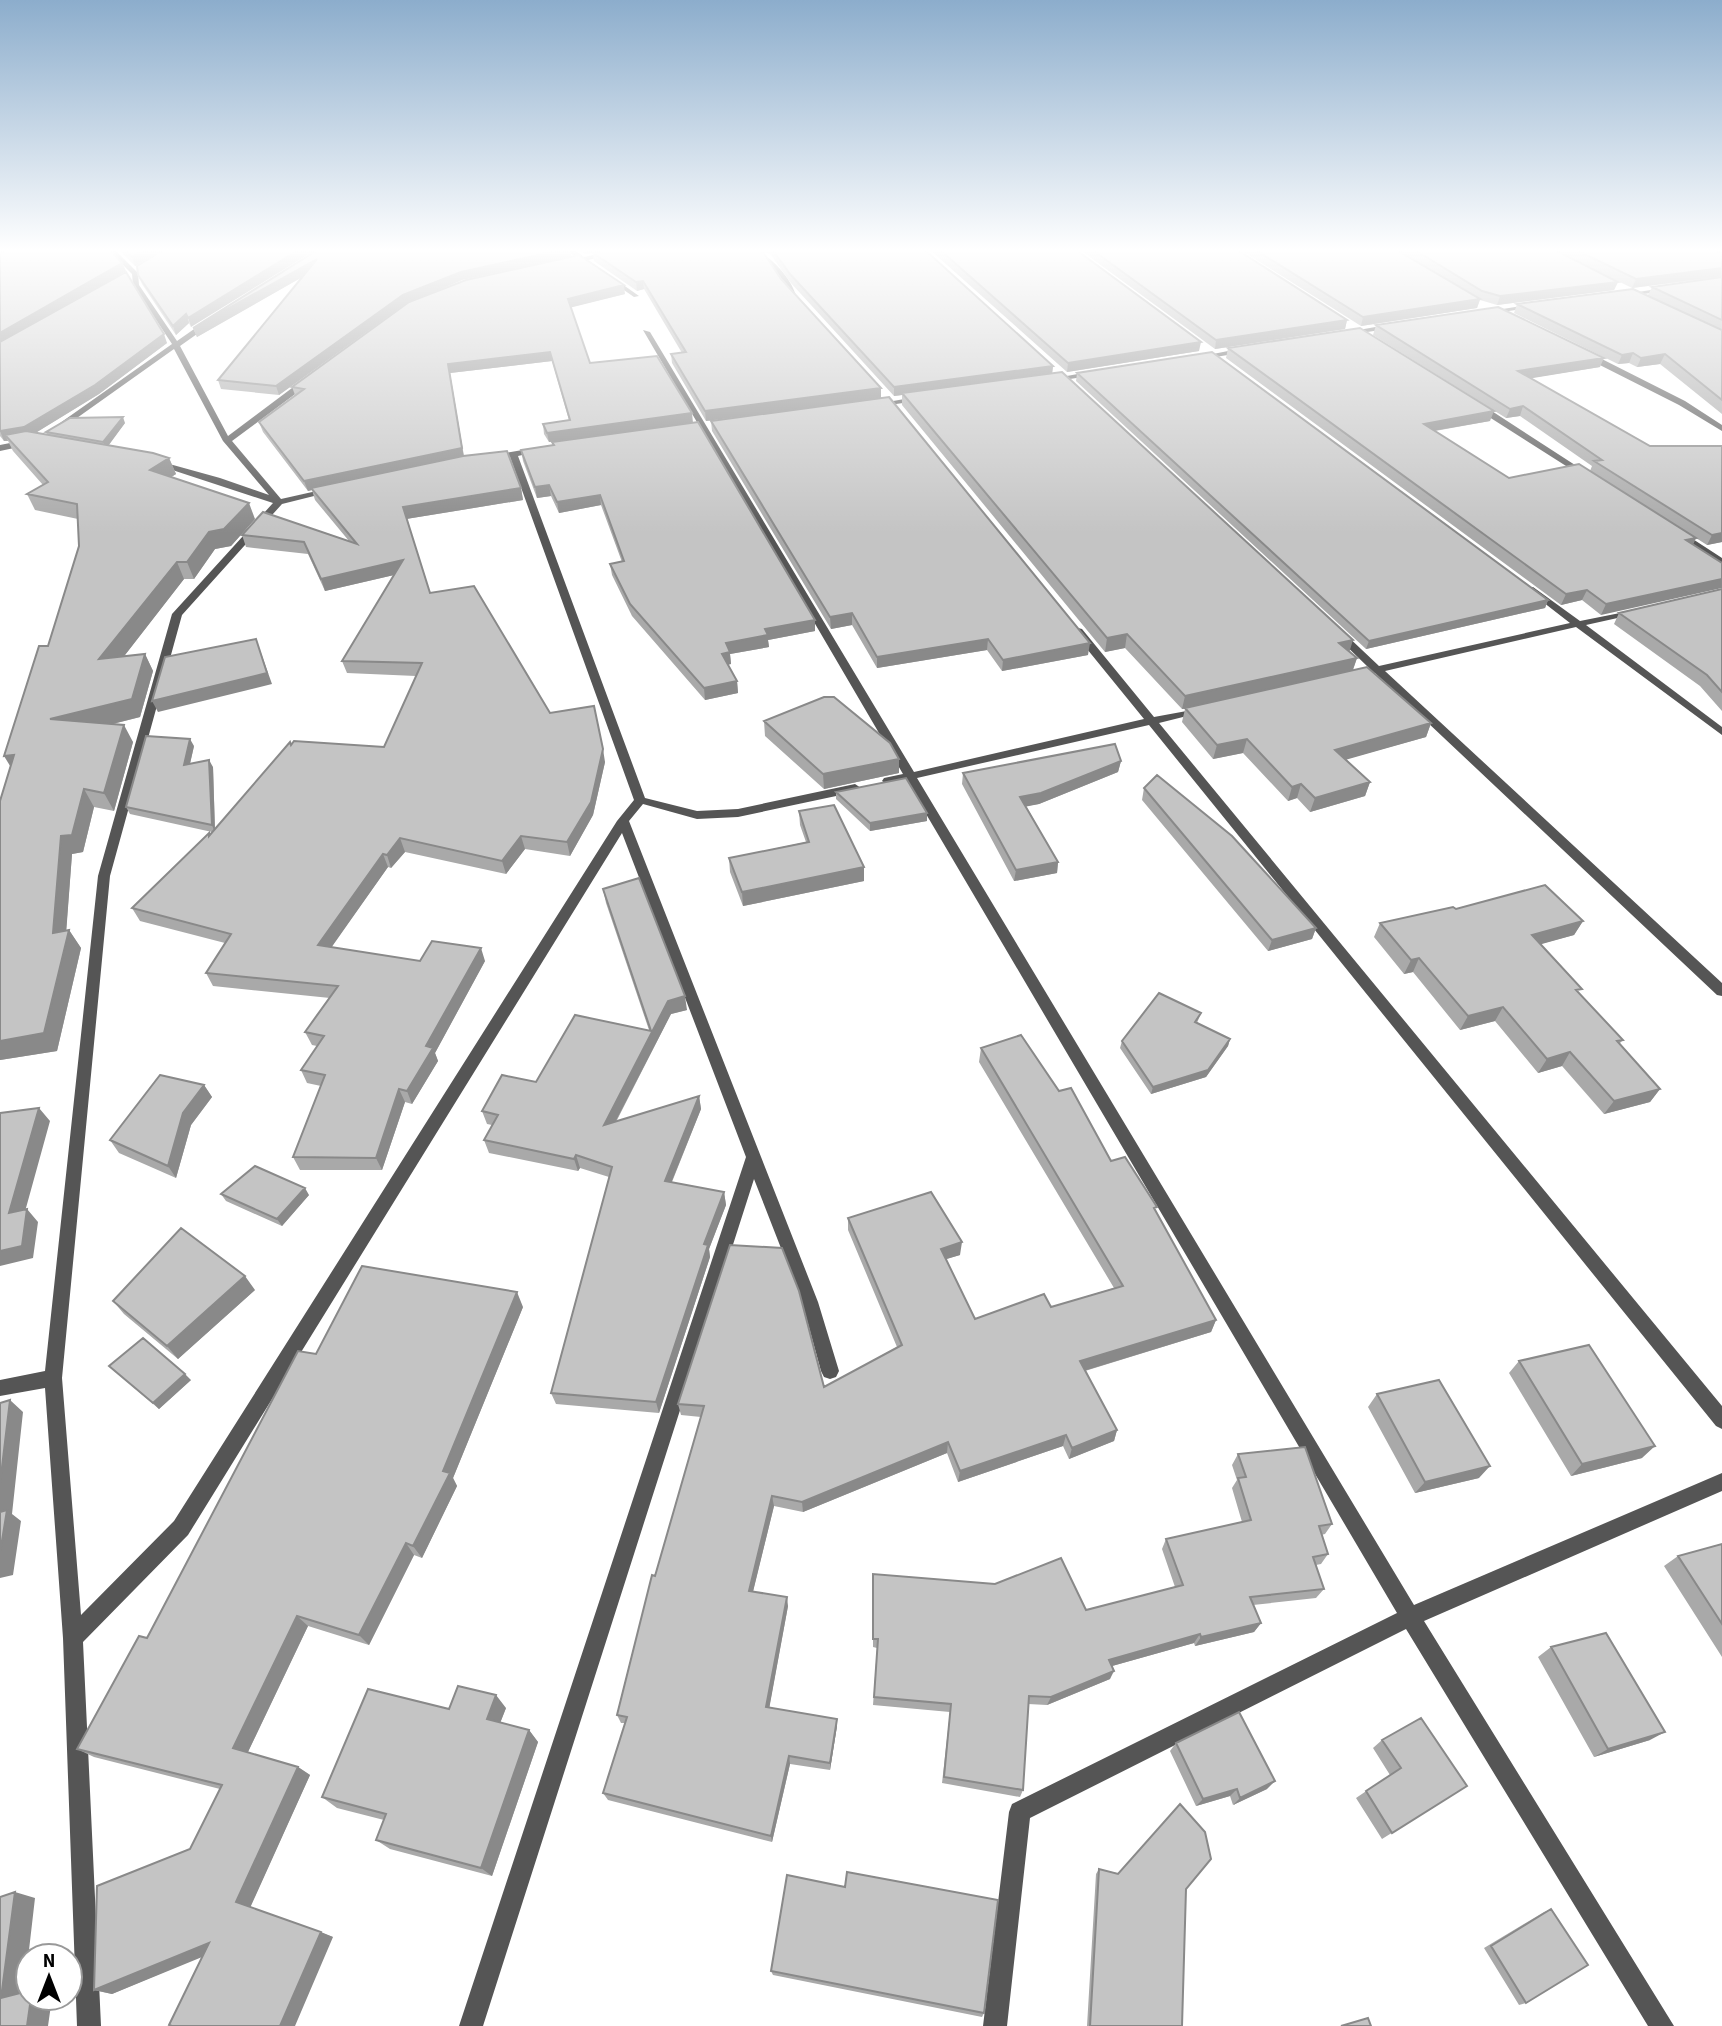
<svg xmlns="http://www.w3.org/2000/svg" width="1722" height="2026" font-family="'Source Sans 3',sans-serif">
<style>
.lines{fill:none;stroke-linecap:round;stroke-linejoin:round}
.street{fill:#555;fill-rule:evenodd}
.wall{fill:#a9a9a9}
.shaded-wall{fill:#898989}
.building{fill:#c4c4c4;stroke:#898989;stroke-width:2}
</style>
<rect width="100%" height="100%" fill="#fff"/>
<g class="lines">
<path class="street" d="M107 249H114L138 273 139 285 177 341 207 320 214 322 180 346 228 436 304 379H310V383L232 441 281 499 330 488 334 491 282 504 182 615 110 876 62 1378 81 1615 174 1521 617 821 634 800 510 457 491 461 488 460V456L540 447 544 450 518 456 645 798 697 811 738 809 855 784 861 788 855 792 738 817 697 819 643 804 629 821 818 1302 839 1371 836 1377 830 1379 824 1377 821 1371 802 1302 754 1179 483 2026H459L746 1157 622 833 188 1535 83 1642 101 2026H77L63 1638 45 1388 0 1396V1380L45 1371 98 876 172 614 273 503 151 463 155 460 220 478 269 495 223 441 174 349 60 430 53 428 172 344 133 285 132 274Z
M565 249H573L584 257 619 249H632L588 260 639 296 634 297 582 261 564 264V262L577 258Z
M747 249C767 249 792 279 796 296H792L765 259Z
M1669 287 1671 290 1623 297 1620 295Z
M1534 304 1536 307 1488 314 1484 312Z
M1392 324 1395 328 1346 335 1342 333Z
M643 330 650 332 914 772 1144 719 1074 633 1073 631 1078 628 1082 629 1154 717 1203 708V712L1159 723 1722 1406V1429L1716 1426 1149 725 917 778 1414 1605 1722 1473V1491L1424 1621 1674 2026H1648L1406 1629 1030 1818 1007 2026H983L1009 1812 1012 1804 1397 1613 906 780 888 785 882 781 884 778 903 774Z
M1243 348H1246V352L1197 360 1193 358Z
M1582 352H1588L1685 401 1722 425V431L1679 405 1582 356Z
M1094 371H1097V375L1049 382 1045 380Z
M921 396H924V400L875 407 871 405Z
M1478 404H1481L1592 476 1585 478 1475 408 1474 406Z
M30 439 33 440V444L0 451V445Z
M1676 532H1682L1722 558V565L1676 536Z
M1533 587 1580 621 1640 609V613L1586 625 1722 727V735L1576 627 1385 671 1722 983V996L1717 995 1375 673 1352 676V672L1369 668 1334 634 1343 632 1379 666 1570 623 1530 592V588Z"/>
</g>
<path class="wall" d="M118 249H164L135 266Z
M165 249 191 327 189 323 176 335 142 284 138 275Z
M319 249 462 280 427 295 625 294 571 307 590 363 693 423 549 442 544 434 543 424 569 420 552 361 450 373 464 456 521 488 523 500 406 519 430 593 550 713 605 762 593 815 570 856 525 849 506 874 405 852 391 868 388 867 331 947 420 961H485L435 1053 438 1061 412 1104 405 1102 382 1170H300L293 1157 321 1086 307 1083 301 1070 317 1046 312 1045 305 1032 330 998 213 986 206 973 225 943 140 921 132 908 212 832 130 814 126 807 194 746 190 764 213 767 215 829 291 745 384 747 416 676 347 673 342 661 394 575 325 591 308 554 246 547 242 535 349 541 315 500 312 490 308 491 263 432 259 422 295 395 292 387 408 302 279 395 221 389 218 380 302 277 197 337 193 328Z
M578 249H757L881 398 1088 655 1002 671 987 650 877 668 852 625 831 629 712 431 711 421 815 407 706 421 672 363 671 354 682 353 644 289 637 291 594 261 593 253 585 254Z
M760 249H924L1053 366 1052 373 1357 658 1353 670 1431 723 1426 737 1346 759 1370 782 1365 796 1310 812 1297 798 1288 801 1243 753 1213 759 1182 722 1185 709H1182L1125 648 1105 652 902 405V395L894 396 790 282 771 255Z
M929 249H1075L1199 351 1067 372Z
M1079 249H1236L1347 320 1345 329 1215 349Z
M1239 249H1395L1432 271 1396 249H1553L1618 282 1614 290 1497 305 1480 300 1477 308 1361 326Z
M1553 249H1722V277L1632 288Z
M0 254 122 263 126 271 86 295 167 343 99 394 35 433 47 435 46 432 125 423 108 445 169 458 176 474 171 477 255 519 231 546 215 549 194 579H184L124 656 145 654 153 671 140 717 113 724 133 742 114 811 94 807 83 852 72 854 66 931 69 930 81 948 57 1051 0 1060V801L79 546 78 519 35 510 27 494 43 485 13 451 8 441H4L0 436Z
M1722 277V414L1660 364 1637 367 1629 363 1618 364 1514 313 1517 304 1648 295 1652 287Z
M1376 325 1600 367 1530 378 1650 446H1722V542L1707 545 1696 538 1693 544 1601 615 1582 600 1561 605 1226 358 1228 348 1490 421 1435 431 1509 478 1590 471 1592 466 1520 416 1506 418 1373 335Z
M1077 373 1548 600 1545 608 1366 649 1076 381Z
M552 442 815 620V631L768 640 769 647 730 654 731 664 728 665 737 681 738 693 705 700 632 616 612 575 610 564 622 562 601 505 559 513 551 496 537 498 523 461 521 450 553 445Z
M1722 589V711L1700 686 1614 624 1619 613Z
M764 721 899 759V773L824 789 765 736Z
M1121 761 1118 772 1039 804 1026 806 1058 862 1057 873 1014 881 962 784 963 773Z
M1144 788 1316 928 1312 939 1268 951 1142 800Z
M836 792 927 813V821L870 831 836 799Z
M799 811 864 881 743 906 730 872 729 858 806 842 800 825Z
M603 889 687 1010 671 1014 616 1122 699 1096 701 1109 672 1182 724 1192 726 1205 709 1249 710 1257 659 1413 556 1404 551 1393 609 1177 580 1168 578 1171 489 1153 484 1140 492 1125 487 1124 482 1111 536 1082 649 1030 606 903Z
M1456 909 1583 921 1574 935 1540 944 1579 993 1623 1040 1619 1044 1660 1089 1650 1102 1604 1114 1562 1066 1538 1073 1495 1021 1460 1030 1413 972 1404 974 1374 937 1380 923Z
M1201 1013 1197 1023 1230 1039 1228 1046 1206 1077 1151 1094 1120 1048 1122 1041Z
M981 1048 1059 1091 1111 1161 1156 1211 1216 1320 1211 1332 1085 1371 1117 1430 1114 1441 1069 1459 1063 1446 958 1482 947 1453 803 1512 774 1506 753 1591 788 1606 769 1708 837 1726 830 1770 790 1764 772 1842 608 1800 603 1793 625 1723H621L617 1715 701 1417 681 1415 678 1404 824 1387 897 1347 848 1230V1218L960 1255 946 1259 975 1319 1051 1307 1114 1288 979 1062Z
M204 1085 212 1097 191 1125 176 1178 119 1153 110 1140Z
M221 1194 309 1195 282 1226 226 1201Z
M255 1290 178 1359 124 1314 113 1301Z
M523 1307 453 1478 457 1486 422 1558 414 1555 369 1645 308 1626 248 1752 298 1767 310 1775 250 1907 333 1937 202 1956 112 1994 94 1990 190 1849 220 1789 94 1757 77 1749 147 1638 316 1354Z
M1519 1361 1642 1458 1571 1476 1509 1373Z
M109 1366 191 1380 159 1409Z
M1377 1394 1479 1478 1415 1493 1368 1407Z
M1238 1454 1332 1524 1325 1534 1321 1535 1328 1554 1321 1564 1316 1565 1324 1589 1316 1598 1253 1605 1261 1623 1254 1632 1195 1646 1194 1643 1112 1666 1110 1679 1047 1705 1028 1704 1023 1790 1020 1797 942 1783 950 1712 873 1705 877 1648 873 1647V1574L1086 1610 1175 1587 1162 1549 1166 1539 1242 1522 1232 1488 1237 1480 1232 1465Z
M1722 1544V1657L1664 1566 1678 1556Z
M1551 1647 1650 1740 1594 1757 1538 1657Z
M506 1708 500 1723 529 1730 538 1742 492 1876 390 1849 376 1840 384 1820 337 1808 322 1797 449 1709Z
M1382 1740 1467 1786 1382 1839 1356 1798 1390 1775 1373 1748Z
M1176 1743 1267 1789 1233 1805 1230 1796 1196 1806 1170 1751Z
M1099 1869 1186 1889 1182 2026H1087L1096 1874Z
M1551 1909 1526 2003 1519 2005 1484 1948 1544 1912Z
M771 1971 984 2013 982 2017 773 1975Z"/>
<path class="shaded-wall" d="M0 249H11L0 254Z
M146 249H164L135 266 132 257Z
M300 249H317L191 327 188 318Z
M563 249H570L571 257 462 280 405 304 279 395 276 386 403 295 461 272Z
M584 249H615L585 254Z
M317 259 320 267 197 337 193 328Z
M122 263 126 271 0 345V333Z
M1722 268V276L1632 288 1636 279Z
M643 281 644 289 637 291 636 282Z
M1618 282 1614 290 1497 305 1500 296Z
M624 285 625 294 569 308 568 299Z
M1480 299 1477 308 1361 326 1363 317Z
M186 314 189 323 176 335 173 326Z
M1347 320 1345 329 1215 349 1216 340Z
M164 334 167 343 99 394 29 437 5 435 8 441H4L0 431Z
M1201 342 1199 351 1067 372 1068 363Z
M550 352 552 361 450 373 464 458 311 488 312 490 308 491 304 481 448 364Z
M1633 353 1629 363 1618 364 1622 355Z
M1665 354 1660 364 1637 367 1641 358Z
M1604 358 1600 367 1515 381 1518 371Z
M1053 366 1052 375 902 393V395L894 396V387Z
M881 388V398L706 421 705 411Z
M1523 406 1520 416 1506 418 1510 409Z
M1494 411 1490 421 1421 433 1424 424Z
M692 413 693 423 549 442 547 433Z
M123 417 125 423 106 449 103 442Z
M169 458 176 474 157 486 150 470Z
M549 485 551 496 537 498 535 487Z
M521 488 523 500 406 519 403 507Z
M600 495 601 505 559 513 557 502Z
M249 503 255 519 231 546 215 549 194 579 187 562 209 532Z
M1722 533V542L1707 545 1712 535Z
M1696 538 1691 548 1686 540Z
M403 560 407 572 325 591 321 579Z
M177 562 184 579 108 677 99 659Z
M1722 579V588L1601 615 1606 604Z
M1587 590 1582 600 1561 605 1566 594Z
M1548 600 1545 608 1366 649 1369 641Z
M852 613V625L831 629 830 617Z
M815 620V631L768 640 769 647 730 654 731 664 723 665 722 654 726 643 765 629Z
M1127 634 1125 648 1105 652 1107 638Z
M256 639 272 684 158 712 152 701Z
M988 639 987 650 877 668V657Z
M1353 640 1349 653 1339 643Z
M1090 643 1088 655 1002 671 1003 660Z
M145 654 153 671 140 717 60 737 50 719Z
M1357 658 1352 672 1182 709 1185 696Z
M737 681 738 693 705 700 704 688Z
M1431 723 1426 737 1331 764 1335 750Z
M124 725 133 742 114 811 104 793Z
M190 739 194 746 188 772 184 765Z
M1247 739 1243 753 1213 759 1217 745Z
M603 749 605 762 593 815 570 856 567 842Z
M14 755 15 774 4 756Z
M899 759V773L824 789 823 774Z
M209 760 213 767 215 833 212 825Z
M1121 761 1118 772 1039 804 1019 808 1020 797Z
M1370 782 1365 796 1310 812 1315 798Z
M1301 784 1297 798 1288 801 1292 787Z
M84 789 94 807 83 852 72 854 65 948 69 930 81 948 57 1051 0 1060V1041L53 933 61 836Z
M927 813V821L870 831V823Z
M521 836 525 849 506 874 502 861Z
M400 838 405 852 391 868 387 855Z
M383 854 388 867 324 958 318 945Z
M1058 862 1057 873 1014 881 1016 870Z
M864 867V881L743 906 742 892Z
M1583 921 1574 935 1524 949 1532 935Z
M1316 928 1312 939 1268 951 1272 940Z
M481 948 485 961 435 1053 438 1061 412 1104 407 1091 426 1046Z
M1419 958 1413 972 1404 974 1411 960Z
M685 996 687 1010 671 1014 607 1138 604 1125 668 1001Z
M1503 1007 1495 1021 1460 1030 1468 1016Z
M1230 1039 1228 1046 1206 1077 1151 1094 1153 1087Z
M1570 1052 1562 1066 1538 1073 1547 1059Z
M204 1085 212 1097 191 1125 176 1178 168 1166 183 1113Z
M399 1089 405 1102 382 1170 376 1158Z
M1660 1089 1650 1102 1604 1114 1614 1101Z
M699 1096 701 1109 667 1193 665 1181Z
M39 1108 50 1121 21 1226 9 1213Z
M576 1155 580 1168 578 1171 574 1159Z
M305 1188 309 1195 282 1226 277 1219Z
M724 1192 726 1205 709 1249 710 1257 659 1413 656 1402 704 1244Z
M27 1209 38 1222 33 1258 0 1266V1251Z
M962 1242 960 1255 940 1261 941 1249Z
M245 1276 255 1290 178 1359 167 1346Z
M517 1292 523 1307 453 1478 457 1486 422 1558 413 1546 443 1471Z
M1216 1320 1211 1332 1077 1373 1080 1361Z
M185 1374 191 1380 159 1409 153 1403Z
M10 1400 23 1412 12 1514 21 1521 13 1575 0 1578V1484Z
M1117 1430 1114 1441 1069 1459 1072 1448Z
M1066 1435 1063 1446 958 1482 960 1471Z
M948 1442 947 1453 803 1512 802 1502Z
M1655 1446 1642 1458 1571 1476 1582 1464Z
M1490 1466 1479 1478 1415 1493 1425 1482Z
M772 1496 774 1506 751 1600 749 1591Z
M406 1543 414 1555 369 1645 359 1635Z
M787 1597 788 1606 768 1715 766 1707Z
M297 1616 308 1626 246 1756 233 1748Z
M1261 1623 1254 1632 1195 1646 1201 1637Z
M1200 1634 1194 1643 1105 1668 1109 1660Z
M1114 1671 1110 1679 1047 1705 1051 1697Z
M496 1695 506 1708 497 1731 487 1719Z
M837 1719V1726L830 1770V1763Z
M529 1730 538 1742 492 1876 481 1868Z
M1665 1732 1650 1740 1594 1757 1608 1749Z
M789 1756 790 1764 772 1842 771 1836Z
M298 1767 310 1775 250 1908 236 1902Z
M1275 1781 1267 1789 1233 1805 1240 1798Z
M1237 1789 1230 1796 1196 1806 1203 1799Z
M15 1892 35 1898 23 2002 1 1998Z
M321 1932 333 1937 295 2026H280Z
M209 1943 224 1948 112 1994 94 1990Z
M31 1998H52L48 2026H27Z"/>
<path class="building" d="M9 249H109L122 263 0 333V254Z
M124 249H146L132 257Z
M165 249H300L188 318 186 314 173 326 138 275 137 266Z
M319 249H565L461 272 403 295 276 386 218 380 317 259 193 328Z
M607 249H757L763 252 781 279 881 388 705 411 671 354 686 352 643 281 636 282 593 253Z
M772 249H924L1053 366 894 387 790 274Z
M939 249H1075L1201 342 1068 363Z
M1091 249H1236L1347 320 1216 340Z
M1254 249H1395L1480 299 1363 317Z
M1413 249H1553L1618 282 1500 296 1482 291Z
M1574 249H1712L1722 253V268L1636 279Z
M579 255 624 285 568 299 590 363 657 356 692 413 547 433 543 424 570 420 550 352 448 364 462 448 304 481 259 422 304 389 292 387 409 302 466 280Z
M126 272 164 334 95 385 24 427 0 431V342Z
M1722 277V320L1652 287Z
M1633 289 1722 330V400L1665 354 1641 358 1633 353 1622 355 1517 304Z
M1498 307 1604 358 1518 371 1650 446H1722V533L1712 535 1594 461 1602 460 1523 406 1510 409 1376 325Z
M1360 328 1494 411 1424 424 1509 478 1579 464 1696 538 1686 540 1722 563V579L1606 604 1587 590 1566 594 1228 348Z
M1212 352 1548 600 1369 641 1077 373Z
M1062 372 1353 640 1339 643 1357 658 1185 696 1127 634 1107 638 902 393Z
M889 397 1090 643 1003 660 988 639 877 657 852 613 830 617 711 421Z
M123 417 103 442 46 432 70 418Z
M698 422 815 620 765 629 768 635 726 643 730 652 722 654 737 681 704 688 630 604 610 564 624 561 600 495 557 502 549 485 535 487 521 450 554 445 552 442Z
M26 431 153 453 169 458 150 470 249 503 224 529 209 532 187 562H177L99 659 145 654 132 699 50 719 124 725 104 793 84 789 72 835 61 836 53 933 69 930 44 1033 0 1041V801L14 755 4 756 39 646H48L79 546 77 504 27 494 48 482 5 435Z
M507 451 521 488 403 507 430 593 474 586 550 713 594 706 603 749 591 802 567 842 521 836 502 861 400 838 387 855 383 854 318 945 420 961 432 941 481 948 426 1046 433 1048 407 1091 399 1089 376 1158 293 1157 325 1075 301 1070 324 1036 305 1032 338 986 206 973 231 934 132 908 209 833V836L290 742 291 745 294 741 384 747 422 663 342 661 403 560 321 579 304 542 242 535 263 512 357 544 311 488 463 456Z
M1722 589V692L1707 675 1619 613Z
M256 639 267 673 152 701 165 657Z
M1367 667 1431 723 1335 750 1370 782 1315 798 1301 784 1292 787 1247 739 1217 745 1185 708Z
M824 697H834L890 743 899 759 823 774 764 721Z
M146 736 190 739 184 765 209 760 212 825 126 807Z
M1115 744 1121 761 1041 793 1020 797 1058 862 1016 870 963 773Z
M1157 775 1232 836 1316 928 1272 940 1144 788Z
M906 778 927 813 870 823 836 792Z
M834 805 864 867 742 892 729 858 809 842 799 811Z
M639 878 685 996 668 1001 604 1125 699 1096 665 1181 724 1192 704 1244 708 1245 656 1402 551 1393 612 1167 576 1155 574 1159 484 1140 498 1115 482 1111 502 1075 536 1082 575 1015 651 1031 603 889Z
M1545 885 1583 921 1532 935 1582 989 1576 990 1623 1040 1617 1041 1660 1089 1614 1101 1570 1052 1547 1059 1503 1007 1468 1016 1419 958 1411 960 1380 923 1453 907 1456 909Z
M1159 993 1201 1013 1195 1022 1230 1039 1208 1070 1153 1087 1122 1041Z
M1021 1035 1059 1091 1071 1088 1111 1161 1125 1157 1157 1207 1154 1208 1216 1320 1080 1361 1117 1430 1072 1448 1066 1435 960 1471 948 1442 802 1502 772 1496 749 1591 787 1597 766 1707 837 1719 830 1763 789 1756 771 1836 603 1793 627 1717 617 1715 652 1575 655 1576 704 1406 678 1404 730 1245 782 1248 799 1291 824 1387 902 1345 848 1218 931 1192 962 1242 941 1249 975 1319 1044 1294 1051 1307 1123 1286 981 1048Z
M160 1075 204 1085 183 1113 168 1166 110 1140Z
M39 1108 9 1213 27 1209 22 1246 0 1251V1113Z
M255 1166 305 1188 277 1219 221 1194Z
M181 1228 245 1276 167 1346 113 1301Z
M362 1266 517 1292 443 1471 450 1473 413 1546 406 1543 359 1635 297 1616 233 1748 298 1767 236 1902 321 1932 280 2026H172L169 2025 209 1943 94 1990 97 1886 190 1849 222 1785 77 1749 139 1636 147 1638 298 1351 316 1354Z
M143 1338 185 1374 153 1403 109 1366Z
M1589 1345 1655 1446 1582 1464 1519 1361Z
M1439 1380 1490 1466 1425 1482 1377 1394Z
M10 1400 0 1484V1403Z
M1305 1447 1332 1524 1319 1526 1328 1554 1313 1557 1324 1589 1250 1597 1261 1623 1201 1637 1200 1634 1109 1660 1114 1671 1051 1697 1029 1696 1023 1790 944 1777 951 1704 874 1697 878 1639H873V1574L995 1584 1061 1558 1086 1610 1183 1585 1166 1539 1251 1520 1238 1478 1246 1477 1238 1454Z
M7 1510 0 1553V1512Z
M1722 1544V1624L1678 1556Z
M1606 1633 1665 1732 1608 1749 1551 1647Z
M458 1686 496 1695 487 1719 529 1730 481 1868 376 1840 386 1814 322 1797 368 1689 449 1709Z
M1239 1712 1275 1781 1240 1798 1237 1789 1203 1799 1176 1743Z
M1421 1718 1467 1786 1392 1833 1366 1791 1401 1768 1382 1740Z
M1180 1804 1205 1832 1211 1859 1186 1889 1182 2026H1090L1099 1869 1118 1874Z
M847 1872 998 1900 984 2013 771 1971 787 1875 845 1887Z
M15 1892 1 1998 28 1991V1998H31L27 2026H0V1897Z
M1551 1909 1588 1965 1526 2003 1491 1946Z
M1368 2018 1371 2026H1341Z"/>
<linearGradient id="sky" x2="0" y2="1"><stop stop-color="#8cadcc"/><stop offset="0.47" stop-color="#fff"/><stop offset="1" stop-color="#fff" stop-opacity="0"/></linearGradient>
<rect width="1722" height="533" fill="url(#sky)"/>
<g transform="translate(49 1977)"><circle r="33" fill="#ffffff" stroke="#999999" stroke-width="2"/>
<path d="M0-5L12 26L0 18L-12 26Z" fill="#000000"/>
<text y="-10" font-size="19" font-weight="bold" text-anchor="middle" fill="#000000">N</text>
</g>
</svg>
